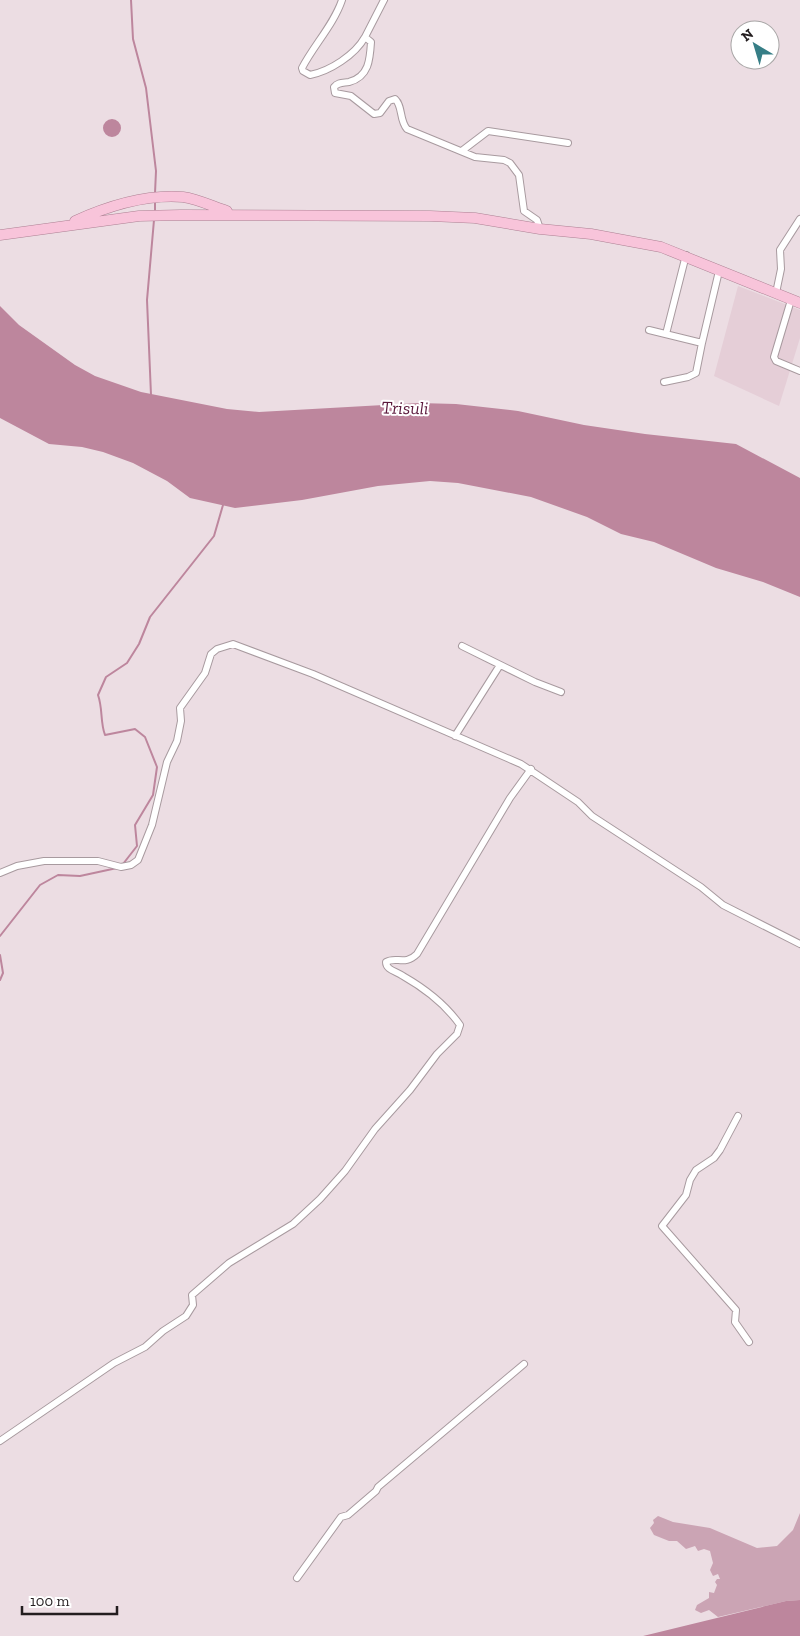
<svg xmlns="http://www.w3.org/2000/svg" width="800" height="1636" font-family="'Zilla Slab',serif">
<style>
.built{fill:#e5ced7}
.green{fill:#cba4b4}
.water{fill:#bd869d}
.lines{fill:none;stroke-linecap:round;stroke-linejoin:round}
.stream{stroke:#bd869d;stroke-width:2}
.minor-casing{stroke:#a89a9f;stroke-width:8}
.trunk-casing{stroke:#ac8093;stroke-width:11}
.minor{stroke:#fff;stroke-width:6}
.trunk{stroke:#f8c4da;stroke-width:10}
.labels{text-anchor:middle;stroke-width:4;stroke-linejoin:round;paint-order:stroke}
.water-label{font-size:18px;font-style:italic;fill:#5c1a3d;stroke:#fff}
</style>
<rect width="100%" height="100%" fill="#ecdde3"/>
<path class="built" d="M738 286 800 310V338L779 406 714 376Z"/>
<path class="green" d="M800 1513V1600L786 1601 718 1617 709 1610 701 1613 695 1610 697 1605 709 1598V1592L714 1593 717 1585 715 1582 717 1579H720L718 1574 713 1576 710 1570 713 1563 710 1551 704 1549 698 1551 695 1546 686 1549 677 1541H669L654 1535 650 1528 654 1523 653 1520 658 1516 673 1522 710 1528 757 1548 777 1546 793 1530Z"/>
<path class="water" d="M103 128a9 9 0 1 1 18 0a9 9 0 1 1-18 0Z
M0 306 19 325 75 365 95 376 141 392 227 409 259 412 419 403 456 404 518 411 584 425 645 434 736 444 800 478V597L763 582 716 568 654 542 621 534 587 517 531 497 458 483 430 481 378 486 302 500 235 508 190 498 167 481 133 463 103 452 82 447 49 444 0 418Z
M800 1600V1636H643L786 1601Z"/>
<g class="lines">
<path class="stream" d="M131 0 133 39 146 88 156 171 155 193
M155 213V200
M151 395 147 300 154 220
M123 864 137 846 135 825 153 795 157 767 145 737 135 729 105 735C100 722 103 709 98 695L106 677 127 663 139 644 150 617 214 536 223 505
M0 936 40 885 58 875 80 876 117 868
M0 955 3 973 0 980"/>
<g class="minor-casing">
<path id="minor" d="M342 0C334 24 314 45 302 68L303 71 310 75C330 71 355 55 365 37L371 42C370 59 369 77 349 82 343 83 338 82 334 87L335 93 351 96 374 114 380 113 389 101 395 99C403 106 399 120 407 129L475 157 504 160 510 163 519 175 524 211 537 220 540 229
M365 37 384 0
M463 150 488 131 568 143
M776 293 781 269 780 250 800 219
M791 300 774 357 776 361 800 371
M649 330 702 343 719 271
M666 334 686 255
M664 382 688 377 696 373 702 343
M462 646 535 682 561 692
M455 736 500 665
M0 873 17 866 44 861H98L121 867 131 865 138 860 152 825 167 762 177 741 181 721 180 708 205 673 211 654 217 649 233 644 313 674 521 764 578 802 592 816 701 887 723 905 800 944
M738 1116 720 1150 714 1158 696 1170 690 1180 686 1195 662 1226 736 1310 735 1322 749 1342
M0 1441 114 1363 145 1347 163 1331 186 1316 193 1305 192 1295 229 1263 293 1224 320 1199 345 1171 375 1129 410 1090 437 1054 457 1034 460 1025C446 1005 424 988 403 976 396 971 386 970 386 962 396 956 405 966 417 954L510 798 531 769
M297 1578 341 1517 348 1515 376 1491 378 1487 524 1364"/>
</g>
<g class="trunk-casing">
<path id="trunk" d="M75 221C108 206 146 194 183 197 198 199 214 207 227 211
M0 235 139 216 181 215 430 216 475 218 540 229 591 234 661 247 800 303"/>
</g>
<use href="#minor" class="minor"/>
<use href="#trunk" class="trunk"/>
</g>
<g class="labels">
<g class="water-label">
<text transform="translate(405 408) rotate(1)" y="6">Trisuli</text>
</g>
</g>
<g transform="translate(755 45) rotate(322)"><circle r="24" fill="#ffffff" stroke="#a7a5a5"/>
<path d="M0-4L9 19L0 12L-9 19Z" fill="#367e86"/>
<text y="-8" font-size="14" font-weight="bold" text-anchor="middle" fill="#231d1f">N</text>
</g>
<path d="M22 1606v8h95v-8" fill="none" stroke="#231d1f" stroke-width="2.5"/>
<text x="30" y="1606" font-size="15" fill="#231d1f" stroke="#ffffff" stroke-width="4" paint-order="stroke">100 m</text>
</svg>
